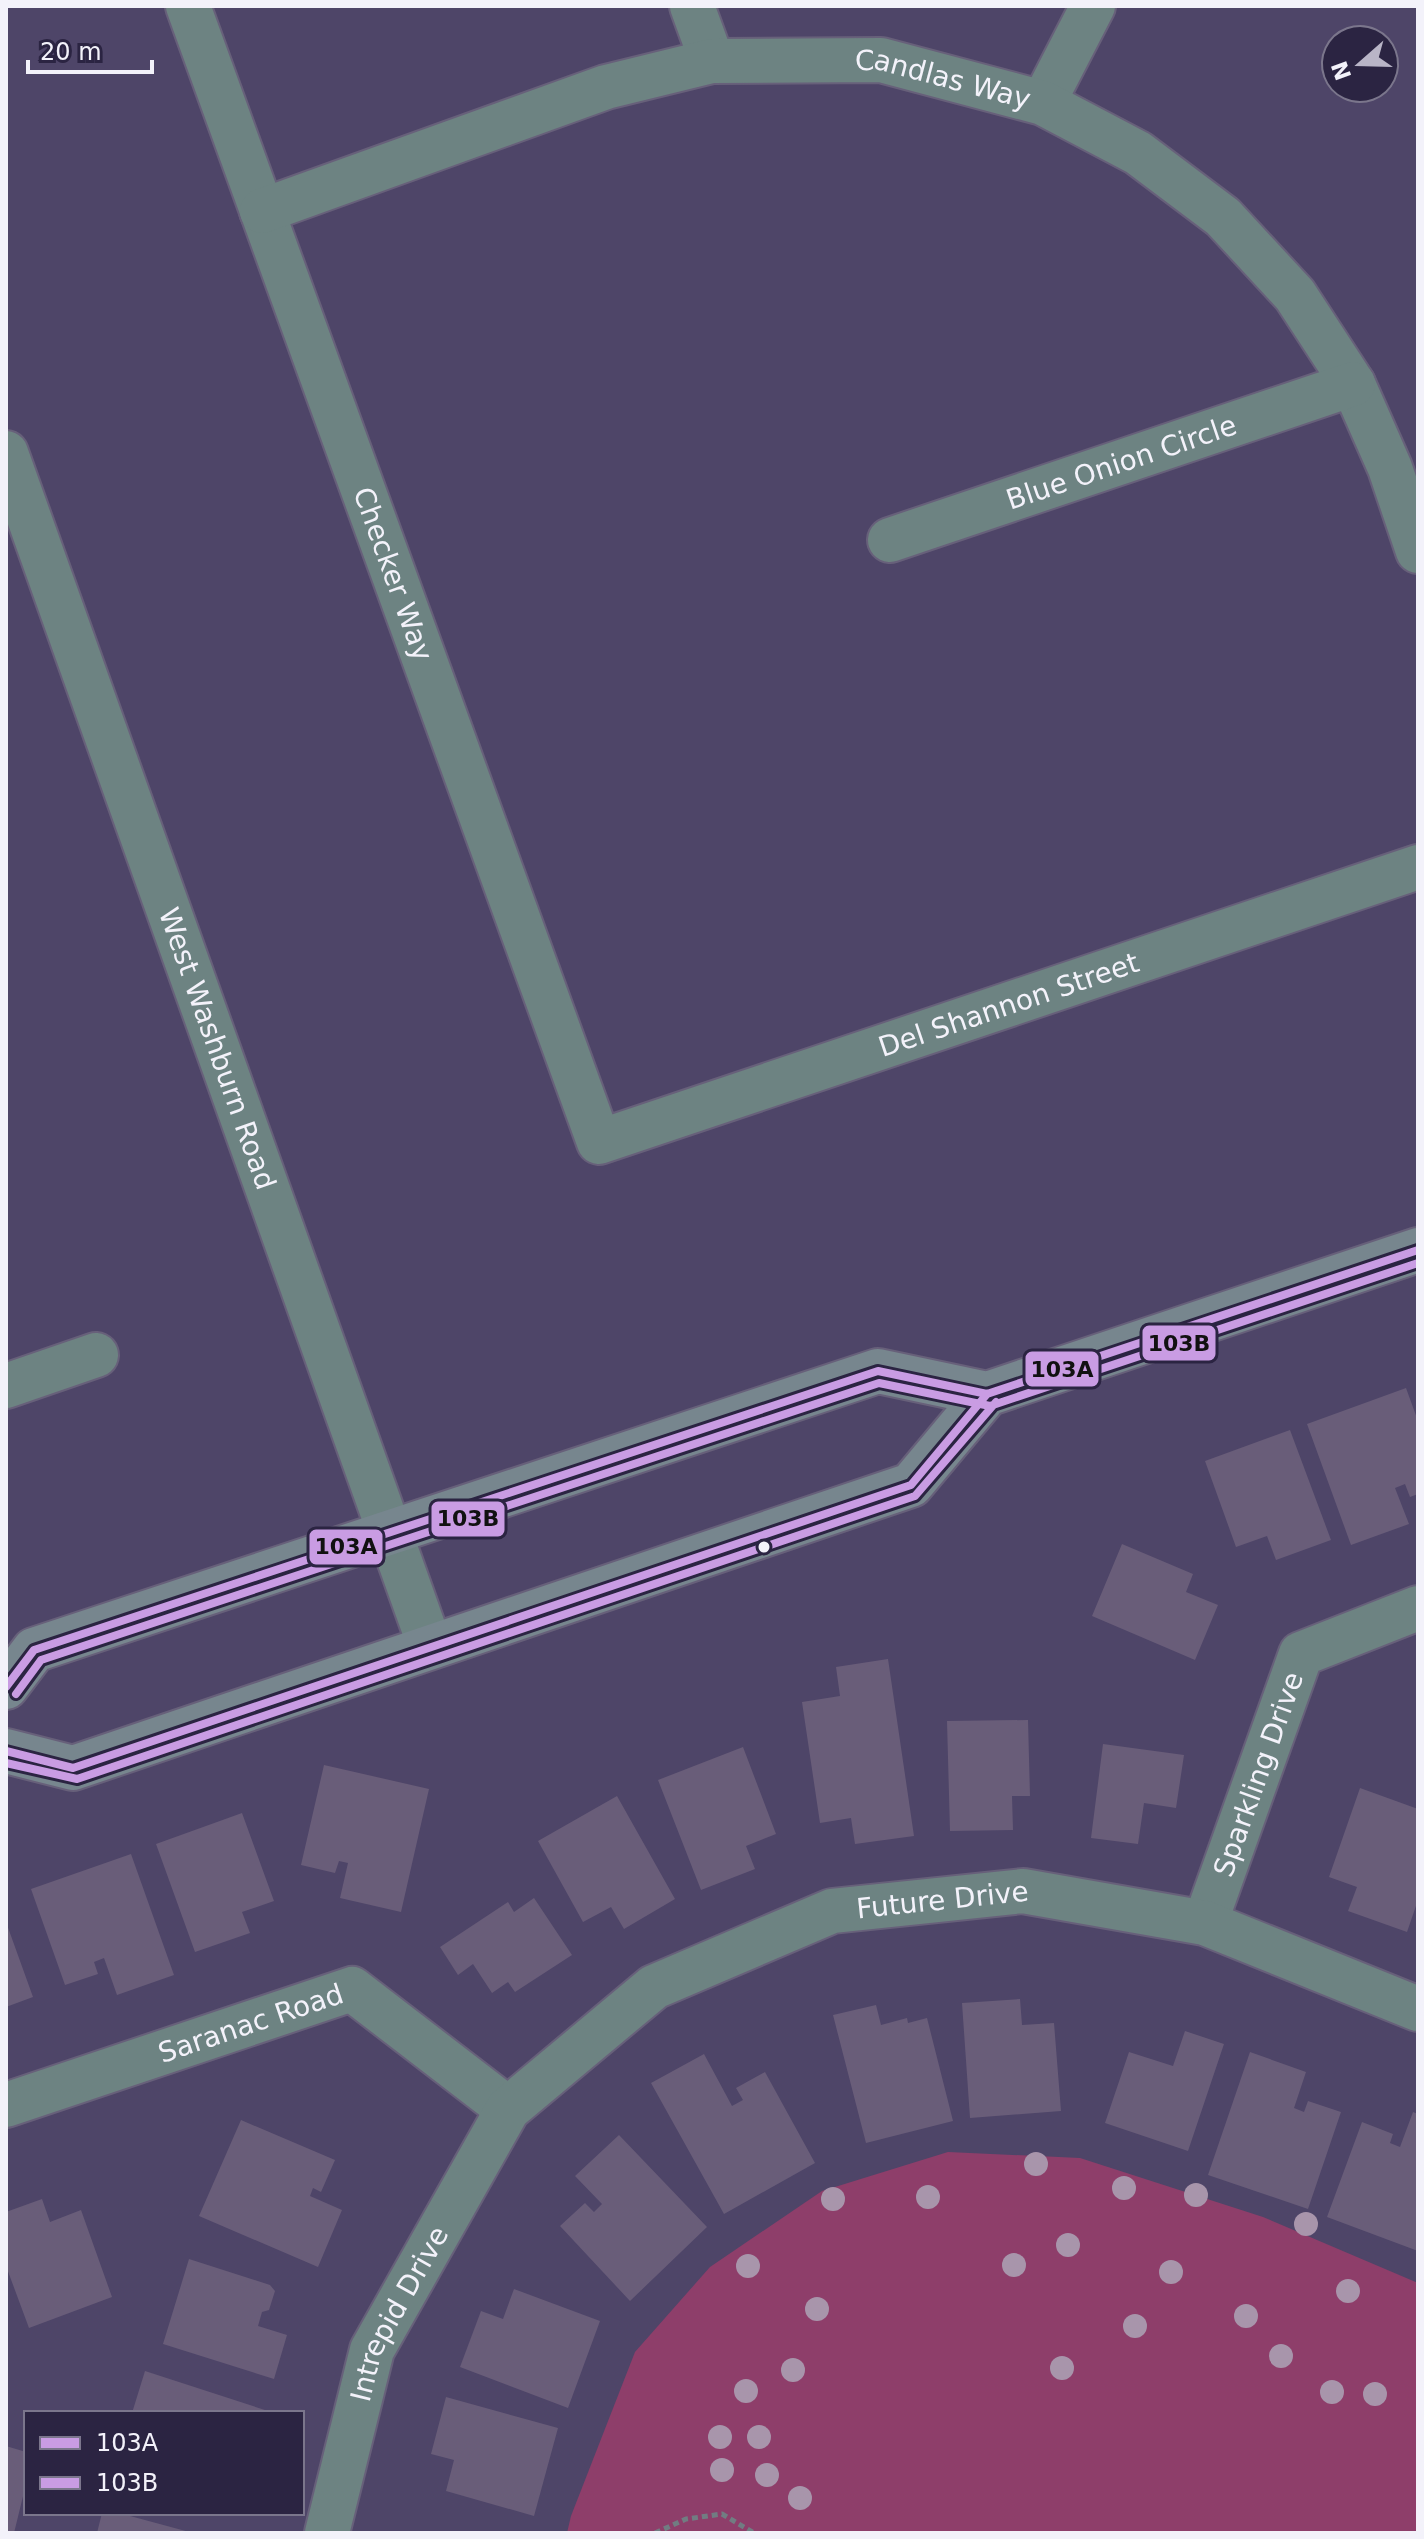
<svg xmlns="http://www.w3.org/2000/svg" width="1424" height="2539" font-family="'DejaVu Sans',sans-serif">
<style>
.green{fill:#8e3e6a}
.building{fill:#695d79}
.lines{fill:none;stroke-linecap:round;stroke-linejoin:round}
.minor-casing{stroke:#67607a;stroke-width:48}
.major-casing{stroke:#67607a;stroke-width:48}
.path{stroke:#717c82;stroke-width:5;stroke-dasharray:6 4;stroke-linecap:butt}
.minor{stroke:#6d8382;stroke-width:44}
.major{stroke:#77868e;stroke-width:44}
.bus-1-casing{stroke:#2b2442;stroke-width:14}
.bus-2-casing{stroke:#2b2442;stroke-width:14}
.bus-1{stroke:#c99ce3;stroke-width:8}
.bus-2{stroke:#c99ce3;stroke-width:8}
.tree{fill:#a895ab}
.bus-dot{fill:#f3f2fa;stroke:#2b2442;stroke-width:3}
.labels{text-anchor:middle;stroke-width:8;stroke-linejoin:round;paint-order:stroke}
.street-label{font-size:28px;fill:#f3f2fa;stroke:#2b2442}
.line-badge{stroke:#2b2442;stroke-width:3}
.pale-badge-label{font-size:22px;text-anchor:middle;font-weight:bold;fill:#111}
</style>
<rect width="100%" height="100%" fill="#4e4568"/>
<path class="green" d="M948 2152 1080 2158 1263 2217 1418 2283V2533H567L571 2516 635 2352 710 2267 822 2191Z"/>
<path class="building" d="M1406 1388 1418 1421V1494L1410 1497 1405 1484 1395 1488 1409 1524 1351 1545 1307 1424Z
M1290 1430 1331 1540 1276 1560 1267 1536 1236 1547 1205 1461Z
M1122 1544 1193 1574 1186 1592 1218 1605 1195 1660 1092 1616Z
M888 1659 914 1836 855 1844 851 1818 820 1823 802 1702 840 1696 836 1667Z
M1028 1720 1030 1796H1012L1013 1830 950 1831 947 1721Z
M1103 1744 1184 1755 1176 1808 1144 1803 1138 1844 1091 1838Z
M743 1747 776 1834 746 1846 755 1869 701 1890 658 1780Z
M324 1765 429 1789 401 1912 340 1898 348 1863 339 1861 335 1873 301 1865Z
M1360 1788 1418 1809V1900L1407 1932 1348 1911 1357 1887 1329 1877Z
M617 1796 675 1899 624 1929 611 1907 583 1922 538 1841Z
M242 1813 274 1901 242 1912 250 1933 195 1952 156 1844Z
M131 1854 174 1975 117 1995 104 1958 94 1962 98 1974 65 1985 31 1889Z
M534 1898 572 1955 515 1992 508 1982 492 1993 473 1964 458 1975 440 1947 508 1902 514 1912Z
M6 1922 33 1997 6 2007Z
M1020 1999 1022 2025 1054 2023 1061 2111 970 2118 962 2003Z
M876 2005 881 2025 907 2018 908 2023 927 2018 953 2121 866 2143 833 2015Z
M1185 2031 1224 2044 1188 2151 1105 2123 1129 2052 1173 2066Z
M1250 2052 1306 2072 1294 2108 1304 2112 1308 2101 1341 2112 1308 2209 1208 2175Z
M704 2054 732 2106 743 2100 736 2088 765 2072 815 2163 724 2214 651 2083Z
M1413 2112 1418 2114V2251L1327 2217 1362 2122 1393 2134 1390 2143 1400 2147Z
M241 2120 335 2160 321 2192 313 2188 310 2196 342 2210 318 2267 199 2216Z
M619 2135 707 2227 630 2301 560 2226 585 2203 594 2212 602 2204 575 2176Z
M42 2199 50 2222 81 2210 112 2297 29 2328 6 2266V2212Z
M189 2259 270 2285 275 2291 269 2310 262 2312 258 2326 287 2335 274 2379 163 2344Z
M514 2289 600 2321 568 2408 460 2367 481 2311 503 2319Z
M145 2371 271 2412V2413H132Z
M446 2397 558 2428 534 2516 446 2491 454 2460 431 2454Z
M6 2446 26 2452V2484L14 2533H6Z
M102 2513H119L193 2533H97Z"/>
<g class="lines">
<g class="minor-casing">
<g id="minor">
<path id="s1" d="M188 6 599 1142 1418 867"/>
<path d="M692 6 712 61"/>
<path d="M1043 103 1093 6"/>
<path id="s2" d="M262 211 606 87 712 61 881 60 1043 103 1138 153 1223 217 1295 295 1353 384 1390 468 1418 551"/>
<path id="s3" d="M6 453 430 1646"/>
<path id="s4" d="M890 540 1353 384"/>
<path d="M6 1386 96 1355"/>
<path id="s5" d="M1205 1923 1301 1654 1418 1608"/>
<path id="s6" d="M6 2105 352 1989 508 2109"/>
<path id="s7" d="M327 2533 372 2350 508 2109 654 1987 832 1911 1023 1891 1205 1923 1418 2009"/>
</g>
</g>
<g class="major-casing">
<path id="major" d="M6 1687 34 1650 878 1371 987 1394 1418 1250
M6 1751 73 1768 911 1485 987 1394"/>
</g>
<path class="path" d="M655 2533 686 2519 722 2514 754 2533"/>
<use href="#minor" class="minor"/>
<use href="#major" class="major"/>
<g class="bus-1-casing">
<path id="bus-1" d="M6 1687 34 1650 878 1371 987 1394 1418 1250
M6 1751 73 1768 911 1485 987 1394"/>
</g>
<g class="bus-2-casing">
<path id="bus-2" d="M16 1694 41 1660 879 1383 990 1406 1418 1263
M6 1763 77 1779 915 1496 996 1402"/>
</g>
<use href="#bus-1" class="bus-1"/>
<use href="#bus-2" class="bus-2"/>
</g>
<g class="tree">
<circle cx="1036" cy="2164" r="12"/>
<circle cx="1124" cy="2188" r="12"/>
<circle cx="1196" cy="2195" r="12"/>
<circle cx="928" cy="2197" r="12"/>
<circle cx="833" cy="2199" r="12"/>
<circle cx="1306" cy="2224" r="12"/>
<circle cx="1068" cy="2245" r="12"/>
<circle cx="1014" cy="2265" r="12"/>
<circle cx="748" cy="2266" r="12"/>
<circle cx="1171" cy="2272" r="12"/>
<circle cx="1348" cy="2291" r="12"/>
<circle cx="817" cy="2309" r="12"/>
<circle cx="1246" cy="2316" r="12"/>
<circle cx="1135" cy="2326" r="12"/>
<circle cx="1281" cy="2356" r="12"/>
<circle cx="1062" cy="2368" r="12"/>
<circle cx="793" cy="2370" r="12"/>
<circle cx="746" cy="2391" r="12"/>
<circle cx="1332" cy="2392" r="12"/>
<circle cx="1375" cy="2394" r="12"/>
<circle cx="720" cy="2437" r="12"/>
<circle cx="759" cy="2437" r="12"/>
<circle cx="722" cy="2470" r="12"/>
<circle cx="767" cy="2475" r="12"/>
<circle cx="800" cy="2498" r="12"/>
</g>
<circle class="bus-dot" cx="764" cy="1547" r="7"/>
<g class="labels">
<g class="street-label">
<text dy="10" stroke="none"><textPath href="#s2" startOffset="708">Candlas Way</textPath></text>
<text dy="10" stroke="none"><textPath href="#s4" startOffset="244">Blue Onion Circle</textPath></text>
<text dy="10" stroke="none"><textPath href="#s1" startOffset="604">Checker Way</textPath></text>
<text dy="10" stroke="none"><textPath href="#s1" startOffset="1640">Del Shannon Street</textPath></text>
<text dy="10" stroke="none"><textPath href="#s3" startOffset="632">West Washburn Road</textPath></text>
<text dy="10" stroke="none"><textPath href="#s5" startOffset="158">Sparkling Drive</textPath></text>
<text dy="10" stroke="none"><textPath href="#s7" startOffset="960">Future Drive</textPath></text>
<text dy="10" stroke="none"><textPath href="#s6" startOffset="258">Saranac Road</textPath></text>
<text dy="10" stroke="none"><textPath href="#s7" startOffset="232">Intrepid Drive</textPath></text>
</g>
</g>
<g class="line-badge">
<rect x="1141" y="1324" width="76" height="38" rx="8" fill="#c99ce3"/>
<rect x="1024" y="1350" width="76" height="38" rx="8" fill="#c99ce3"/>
<rect x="430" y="1500" width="76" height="38" rx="8" fill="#c99ce3"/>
<rect x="308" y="1528" width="76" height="38" rx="8" fill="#c99ce3"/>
</g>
<g class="pale-badge-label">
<text x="1179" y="1351">103B</text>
<text x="1062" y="1377">103A</text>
<text x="468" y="1526">103B</text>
<text x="346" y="1554">103A</text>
</g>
<rect width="1424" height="2539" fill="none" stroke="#f3f2fa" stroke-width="16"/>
<rect x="24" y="2411" width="280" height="104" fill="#2b2442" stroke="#7b768c" stroke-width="2"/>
<rect x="40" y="2437" width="40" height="12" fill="#c99ce3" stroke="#7b768c" stroke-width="2"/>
<text x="96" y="2451" font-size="24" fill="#f3f2fa">103A</text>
<rect x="40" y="2477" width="40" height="12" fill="#c99ce3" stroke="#7b768c" stroke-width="2"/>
<text x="96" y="2491" font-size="24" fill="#f3f2fa">103B</text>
<g transform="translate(1360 64) rotate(250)"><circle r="38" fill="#2b2442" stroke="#7b768c" stroke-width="2"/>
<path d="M0-6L14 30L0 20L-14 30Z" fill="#b9b5c7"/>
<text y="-12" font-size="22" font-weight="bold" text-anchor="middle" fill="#f3f2fa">N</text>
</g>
<path d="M28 60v12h124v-12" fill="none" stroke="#f3f2fa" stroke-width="4"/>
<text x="40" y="60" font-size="24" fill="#f3f2fa" stroke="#2b2442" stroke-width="6" paint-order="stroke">20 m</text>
</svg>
